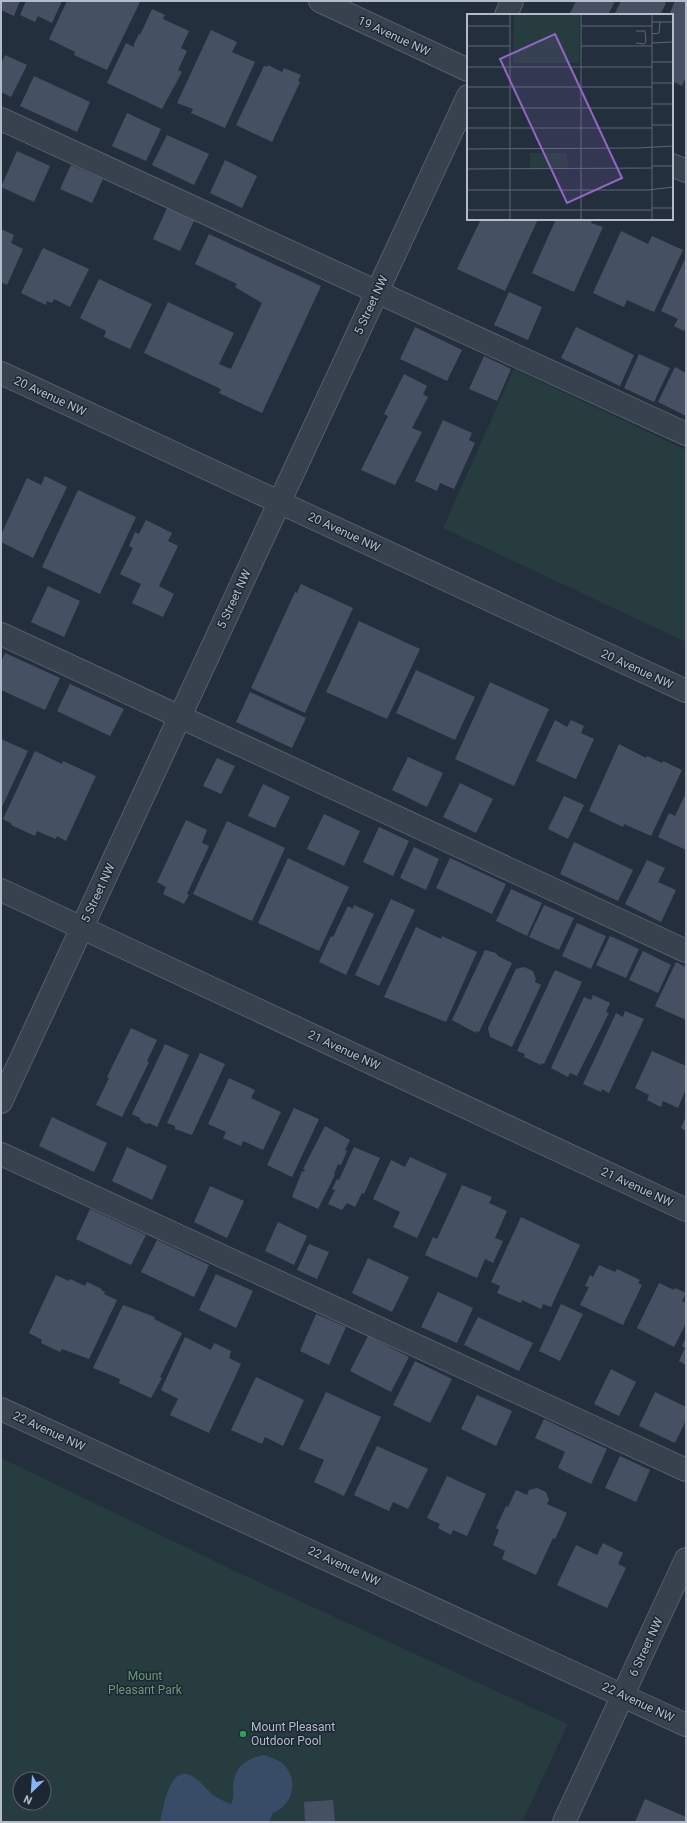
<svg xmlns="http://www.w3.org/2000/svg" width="687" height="1823" font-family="Roboto,sans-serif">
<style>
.green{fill:#263c3f;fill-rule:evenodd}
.water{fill:#394c67}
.building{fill:#455162}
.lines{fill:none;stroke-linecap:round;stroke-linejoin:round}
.minor-casing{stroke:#565f6c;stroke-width:24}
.minor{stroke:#38414e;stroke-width:22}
.leisure-dot{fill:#2e9e5b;stroke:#1d2633;stroke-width:1.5}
.labels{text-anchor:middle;stroke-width:3;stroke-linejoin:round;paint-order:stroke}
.street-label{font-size:12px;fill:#b4bcc9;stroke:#1d2633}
.park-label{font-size:12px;fill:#6b9a76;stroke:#1d2633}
.poi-label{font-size:12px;fill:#b4bcc9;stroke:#1d2633;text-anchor:start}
.inset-road{fill:none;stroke:#5e6776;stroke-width:1}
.view{fill:#9266c3;fill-opacity:0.15;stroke:#9266c3;stroke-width:2}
.inset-edge{fill:none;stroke:#b4bcc9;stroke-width:2}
</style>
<rect width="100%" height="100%" fill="#242f3e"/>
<path class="green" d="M514 369 686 450V642L443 528Z
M1 1458 239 1573 568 1724 522 1822H1ZM20 1779H44V1803H20Z"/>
<path class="water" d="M264 1755C272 1758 281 1760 286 1767 299 1784 291 1806 273 1813L269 1822H160C164 1806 170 1758 196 1779 202 1783 206 1789 212 1794 217 1799 224 1801 231 1804 235 1795 233 1795 233 1786 234 1767 247 1758 264 1755Z"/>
<path class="building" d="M1 1H20L14 16 1 10Z
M26 1H62L52 23 38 16 35 22 20 15Z
M67 1 140 2 107 70 74 55 75 52 49 39Z
M576 1H615L608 15H569Z
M621 1H663L666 3 660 15H614Z
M675 1H686V77L682 86 672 81V15H669Z
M152 9 165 15 163 19 189 31 181 48 187 51 178 70 182 72 162 109 107 83 126 43 134 47V44L139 34 140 35Z
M211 30 237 42 232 52 255 62 225 128 191 113 193 109 177 103Z
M5 55 27 65 11 97 1 92V64Z
M268 65 282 72 284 68 301 75 298 81 300 82 272 142 236 125 264 66 267 67Z
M34 76 90 102 77 132 20 106Z
M127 113 161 129 146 161 112 146Z
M167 135 209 154 194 185 152 165Z
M17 151 50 166 34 202 1 187Z
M225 160 257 176 242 208 210 193Z
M71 165 103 179 92 203 60 189Z
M168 206 195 219 180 251 153 239Z
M481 219H538L505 291 457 269Z
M556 219H593L591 223 603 227 574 292 532 273Z
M1 229 14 235 11 243 23 249 7 285 1 282Z
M621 231 648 244 652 236 683 250 654 312 627 300 624 307 593 293Z
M209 234 321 286 262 413 219 393 221 389 144 353 168 302 234 333 219 364 231 369 262 303 235 287 237 284 195 264Z
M43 248 89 269 70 307 54 299 52 303 47 301 46 305 21 293Z
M686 257V327L684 331 674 326 678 319 661 311Z
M99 279 152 304 130 349 104 337 106 331 80 318Z
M509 292 542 307 528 340 494 325Z
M415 327 462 350 447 381 400 359Z
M576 327 634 355 620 386 561 358Z
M639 354 670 368 654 402 624 388Z
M484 356 511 369 497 401 469 389Z
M675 367 686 373V416L658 402Z
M404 374 427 386 423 394 428 397 412 428 422 432 395 485 361 470 388 416 384 414Z
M443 420 472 433 469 440 475 443 454 489 440 483 437 491 415 481Z
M45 476 67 487 33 558 1 542V535L27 478 41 485Z
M78 490 136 517 100 594 42 567Z
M146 520 172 533 168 541 178 546 159 586 174 594 163 617 132 603 141 584 120 574 133 548 129 546 135 532 139 534Z
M301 584 353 608 305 713 251 688 295 592 297 593Z
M48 586 80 601 64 637 31 622Z
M359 621 420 649 387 719 326 692Z
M5 653 60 678 45 710 1 690V662Z
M416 670 475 697 455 740 396 713Z
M490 682 549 709 514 786 455 759Z
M70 684 124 709 110 736 57 711Z
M250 692 306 718 292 748 236 722Z
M555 720 567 727 571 720 584 726 581 733 594 739 576 779 536 761Z
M1 739 28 751 1 809Z
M619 744 646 758 647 756 662 763 663 761 682 770 651 836 624 824 623 827 589 811Z
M35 751 62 764 63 761 96 776 66 841 57 836 56 839 37 831 35 836 11 825 12 824 3 819Z
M408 757 443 773 427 807 392 790Z
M217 758 235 766 221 794 203 786Z
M460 783 493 799 476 833 443 817Z
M263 784 290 797 275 828 248 816Z
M686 793V850L658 837 669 813 675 816Z
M564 796 584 805 568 839 548 829Z
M324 814 360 831 344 866 307 849Z
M186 820 207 830 202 843 209 846 187 894 189 895 184 904 163 894 166 887 157 882Z
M227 821 285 848 252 921 193 894Z
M379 827 409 841 393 876 363 862Z
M574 842 633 870 618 901 560 874Z
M414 847 439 859 426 890 400 878Z
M288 858 349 887 319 951 258 923Z
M450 858 506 884 492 914 436 888Z
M647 860 665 868 658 882 676 890 661 922 625 904Z
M511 889 542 903 527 936 496 921Z
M391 899 415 910 379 986 355 975Z
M354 905 374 914 346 975 319 962 331 936 333 937 348 906 353 909Z
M544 905 574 918 559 950 529 937Z
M577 923 606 936 591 969 562 956Z
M416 927 441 939 442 936 477 952 446 1022 384 997Z
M610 936 639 949 626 978 596 965Z
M485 950 496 953 498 956 512 963 479 1032 476 1031V1033L452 1020Z
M643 951 671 965 658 993 629 980Z
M676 962 686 967V1020L655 1006Z
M524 967 533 971 536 979 535 982 541 985 512 1047 490 1037 488 1028 516 969Z
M555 970 582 982 544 1064 542 1063 541 1065 524 1057 525 1054 517 1051Z
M593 995 610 1003 606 1012 609 1013 577 1076 570 1073 568 1077 551 1068 584 997 591 1000Z
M625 1011 644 1019 609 1093 602 1089 601 1092 583 1084 616 1013 623 1017Z
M131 1028 157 1040 147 1061 149 1062 122 1117 96 1105 109 1078 107 1077Z
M165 1044 189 1055 157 1127 149 1123 147 1124 140 1120V1118L132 1114Z
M652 1051 686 1066V1089L678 1108 663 1101 661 1107 647 1100 649 1095 635 1088Z
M200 1053 225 1064 192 1135 175 1129V1126L167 1123Z
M229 1078 255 1090 251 1098 281 1112 263 1150 243 1141 241 1146 223 1138 226 1132 208 1124Z
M294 1108 319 1119 292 1177 267 1165Z
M686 1116V1131L681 1128Z
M52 1117 107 1143 94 1172 39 1146Z
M325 1126 350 1140 345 1150 347 1151 341 1165 338 1164 334 1174 335 1175 318 1209 292 1197 302 1171 304 1172 305 1170 303 1169Z
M127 1147 167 1166 152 1200 112 1181Z
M354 1147 380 1158 364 1194 362 1193 355 1207 347 1203 342 1210 328 1204 335 1190 332 1189 337 1179 339 1180Z
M410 1157 447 1174 417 1238 393 1227 400 1212 373 1199 391 1160 405 1167Z
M462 1185 492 1197 489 1203 507 1211 495 1238 503 1241 493 1263 485 1259 477 1278 425 1255 433 1237 437 1239Z
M210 1186 244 1201 227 1238 194 1222Z
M90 1209 146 1235 131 1265 76 1239Z
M521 1217 580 1245 551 1307 543 1304 541 1309 522 1300 521 1303 497 1293 500 1286 491 1282Z
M278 1222 307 1236 294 1265 265 1251Z
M157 1240 209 1265 194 1297 141 1272Z
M309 1244 329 1252 317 1279 297 1270Z
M368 1258 409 1277 392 1312 352 1293Z
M599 1265 615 1272 617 1269 640 1280 638 1283 642 1285 623 1325 580 1305 589 1287 585 1286 590 1275 593 1277Z
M216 1274 253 1291 236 1328 199 1310Z
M56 1275 69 1281 70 1279 85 1286 87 1282 102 1289 101 1290 105 1292 104 1294 117 1300 89 1359 62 1349 60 1352 41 1343 42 1340 29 1333Z
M659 1283 674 1290 675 1288 686 1293 682 1301 686 1303V1323L674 1347 637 1328Z
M438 1292 473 1308 457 1343 421 1327Z
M561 1304 583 1314 560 1361 539 1351Z
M123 1305 155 1317 154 1319 182 1333 160 1377 162 1378 151 1398 119 1383 120 1379 93 1368Z
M316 1314 346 1327 329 1365 300 1351Z
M478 1317 533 1343 519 1371 464 1345Z
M368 1336 409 1357 391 1392 350 1371Z
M185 1337 211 1350 214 1343 231 1351 229 1358 241 1364 209 1433 170 1415 178 1399 161 1390Z
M686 1337V1365L679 1361 685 1348 682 1346Z
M415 1361 452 1379 430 1423 393 1405Z
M611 1369 636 1382 619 1416 594 1404Z
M256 1377 304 1400 283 1446 265 1437 262 1444 231 1430Z
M326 1392 381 1417 344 1496 314 1482 324 1460 299 1449Z
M655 1392 686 1407V1420L675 1443 639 1426Z
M477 1395 512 1411 496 1446 461 1429Z
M544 1419 607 1449 591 1484 558 1468 565 1452 535 1438Z
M377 1446 428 1469 408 1509 393 1502 389 1511 354 1495Z
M620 1456 650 1470 636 1502 605 1488Z
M447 1476 486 1494 467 1536 453 1530 451 1535 438 1528 440 1524 427 1518Z
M537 1488 546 1492 549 1500 547 1504 567 1513 555 1539 553 1538 536 1575 502 1559 505 1551 493 1545 499 1530 496 1528 506 1506 508 1507 516 1490 527 1495 529 1490Z
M603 1543 623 1553 618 1564 626 1568 607 1608 557 1585 576 1545 597 1555Z
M645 1799 686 1817V1822H635Z
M333 1800 335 1822H305L304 1802Z"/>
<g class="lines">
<g class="minor-casing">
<path id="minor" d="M320 1 468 70
M506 15 512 1
M1 119 686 434
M672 165 686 171
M1 373 686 691
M1 634 686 951
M1 890 686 1210
M1 1102 468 96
M1 1154 686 1470
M1 1409 686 1725
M564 1822 686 1559"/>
</g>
<use href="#minor" class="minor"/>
</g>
<circle class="leisure-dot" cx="243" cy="1734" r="4"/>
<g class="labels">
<g class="street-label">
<text transform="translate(394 36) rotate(25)" y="4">19 Avenue NW</text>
<text transform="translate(371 305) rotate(-65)" y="4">5 Street NW</text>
<text transform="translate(50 396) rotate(25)" y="4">20 Avenue NW</text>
<text transform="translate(344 532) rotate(25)" y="4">20 Avenue NW</text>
<text transform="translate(234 599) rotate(-65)" y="4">5 Street NW</text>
<text transform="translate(637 669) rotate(25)" y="4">20 Avenue NW</text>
<text transform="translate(98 893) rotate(-65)" y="4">5 Street NW</text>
<text transform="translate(344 1050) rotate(25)" y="4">21 Avenue NW</text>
<text transform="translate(637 1187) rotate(25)" y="4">21 Avenue NW</text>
<text transform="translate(49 1431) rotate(25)" y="4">22 Avenue NW</text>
<text transform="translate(344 1566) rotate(25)" y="4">22 Avenue NW</text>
<text transform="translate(646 1647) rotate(-65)" y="4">6 Street NW</text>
<text transform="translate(638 1702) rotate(25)" y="4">22 Avenue NW</text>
</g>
<g class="park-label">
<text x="145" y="1680">Mount<tspan x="145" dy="14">Pleasant Park</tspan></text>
</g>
<g class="poi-label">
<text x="251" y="1731">Mount Pleasant<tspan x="251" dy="14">Outdoor Pool</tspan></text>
</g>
</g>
<g transform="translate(467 14)">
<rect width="206" height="206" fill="#242f3e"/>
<path d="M47 0H112V49H46ZM63 139H100L101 154H63Z" fill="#263c3f"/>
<path class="inset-road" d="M43 0V206M185 0V206M185 8H206M0 12H43M114 12H185M169 17H178L179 28 177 30 169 29M185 20 192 19 193 8M185 29 206 28M0 32H43M114 32H185M185 48H206M0 53H185M185 69H206M0 73H185M185 90H206M0 94H185M185 111H206M0 114H185M0 135 170 134 206 132M185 152H206M0 155 185 154M0 176H181L206 173M185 194H206M0 196H185M114 206V0"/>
<path class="view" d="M88 20 155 164 100 189 33 45Z"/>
<rect width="206" height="206" class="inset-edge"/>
</g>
<rect width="687" height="1823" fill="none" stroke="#b4bcc9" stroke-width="4"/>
<g transform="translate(32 1791) rotate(205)"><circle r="19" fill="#1d2633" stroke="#59626f"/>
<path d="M0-3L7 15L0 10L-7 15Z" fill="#8ab4f8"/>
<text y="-6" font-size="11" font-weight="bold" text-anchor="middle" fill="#b4bcc9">N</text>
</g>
</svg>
